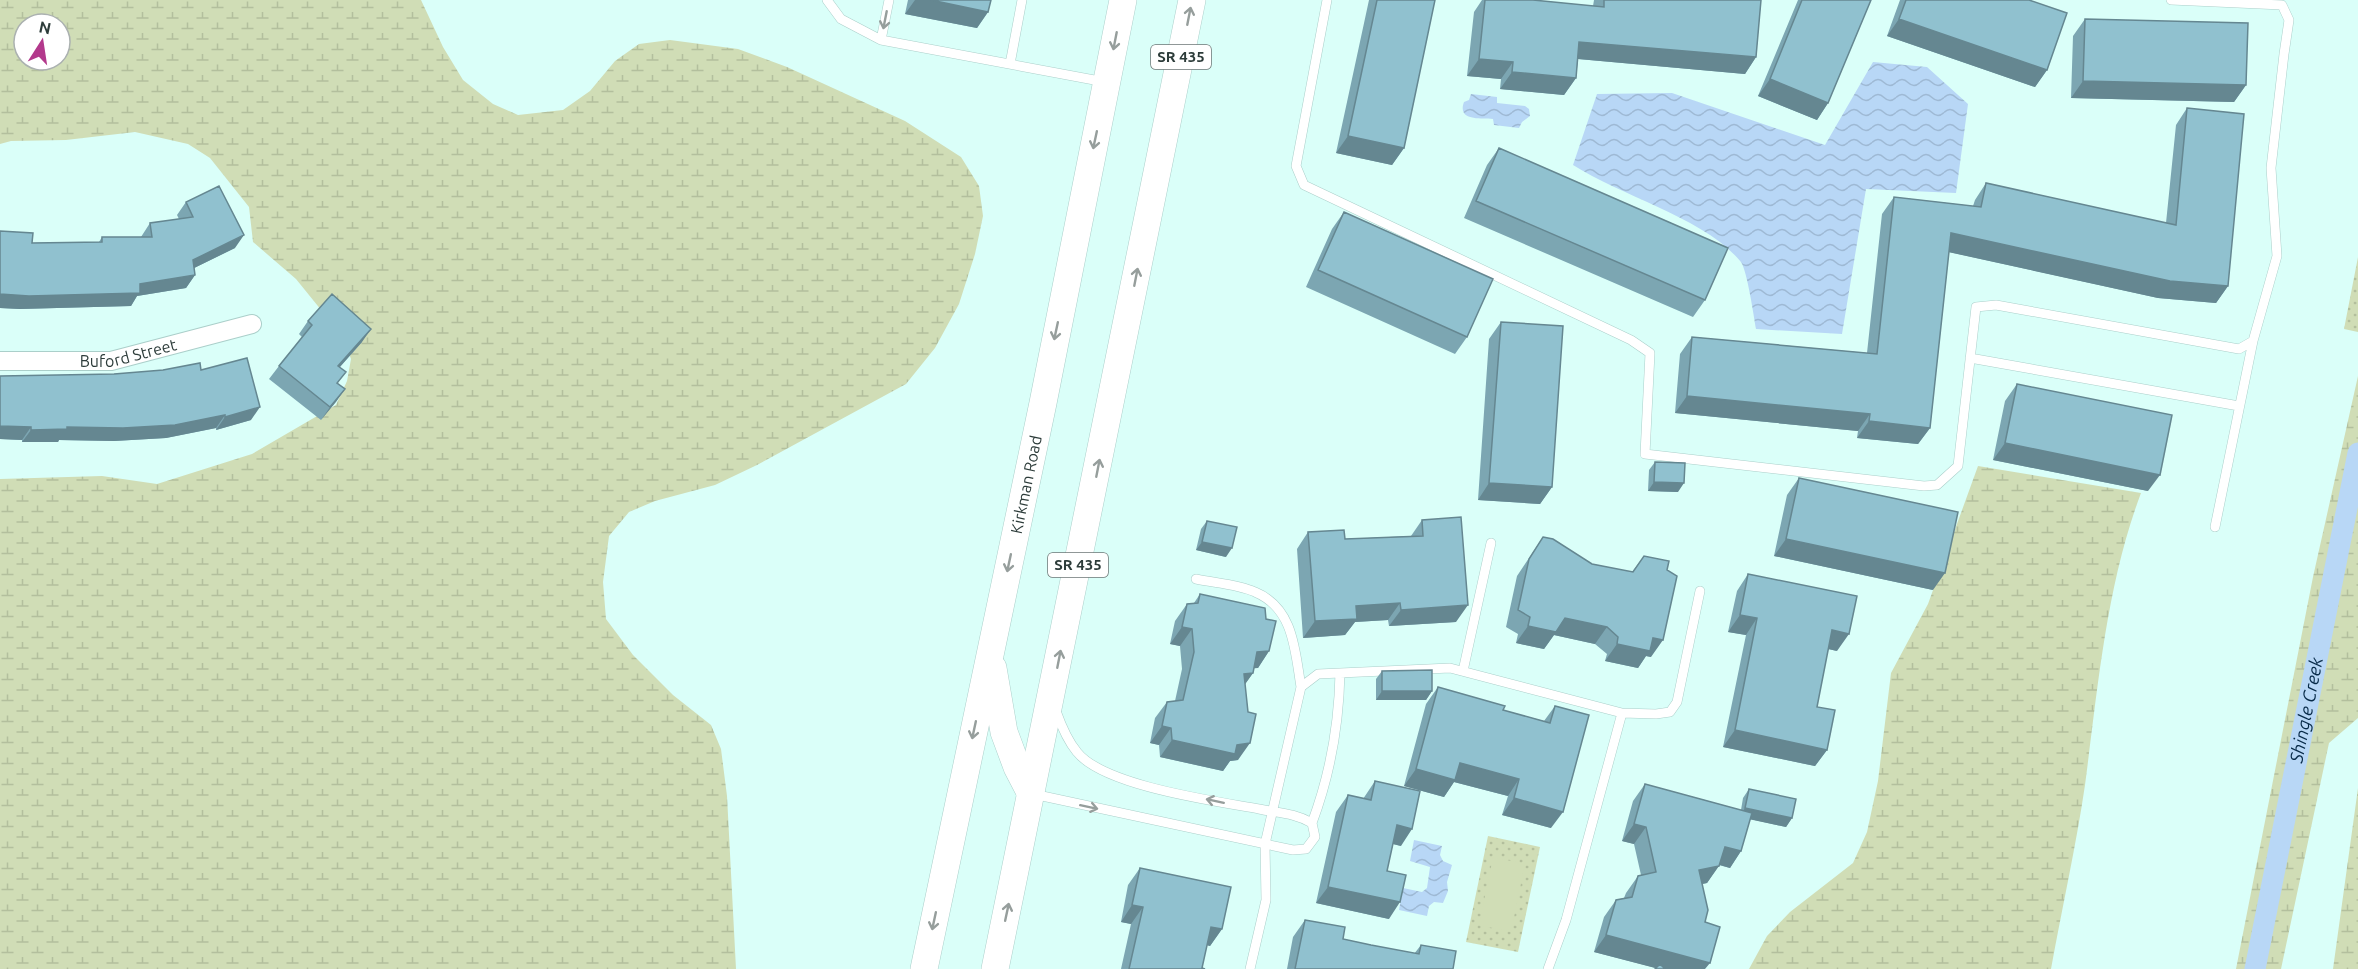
<svg xmlns="http://www.w3.org/2000/svg" width="2358" height="969" font-family="Ubuntu,sans-serif">
<style>
.wetland{fill:url(#wetland-marsh);fill-rule:evenodd}
.park{fill:url(#park-dots)}
.pitch{fill:#d0ddb6}
.water{fill:url(#water-waves)}
.lines{fill:none;stroke-linecap:round;stroke-linejoin:round}
.canal{stroke:#b8d7f6;stroke-width:21}
.service-casing{stroke:#abcfca;stroke-width:10}
.minor-casing{stroke:#abcfca;stroke-width:20}
.primary-casing{stroke:#abcfca;stroke-width:28}
.service{stroke:#fff;stroke-width:9}
.minor{stroke:#fff;stroke-width:18}
.primary{stroke:#fff;stroke-width:27}
.wall{fill:#7ca6b2}
.shaded-wall{fill:#658791}
.building{fill:#90c1cf;stroke:#658791;stroke-width:1.5}
.oneway{stroke:#969e9c}
.labels{text-anchor:middle;stroke-width:4.5;stroke-linejoin:round;paint-order:stroke}
.shield{fill:#fff;stroke:#6c7675;stroke-width:1.5}
.shield-label{font-size:15px;font-weight:bold;fill:#2d3c3a}
.street-label{font-size:16px;fill:#2d3c3a;stroke:#fff}
.water-label{font-size:18px;font-style:italic;fill:#072a48;stroke:#fff}
</style>
<defs>
<pattern id="wetland-marsh" width="20" height="14" patternUnits="userSpaceOnUse" patternTransform="scale(1.5)"><rect width="20" height="14" fill="#d0ddb6"/><path d="M1 5h8M5 5V1M11 12h8M15 12V8" fill="none" stroke="#b3bf9d"/></pattern>
<pattern id="park-dots" width="8" height="8" patternUnits="userSpaceOnUse" patternTransform="scale(1.5)"><rect width="8" height="8" fill="#d0ddb6"/><path d="M2 2h.1M6 6h.1" fill="none" stroke="#b3bf9d" stroke-width="1.8" stroke-linecap="round"/></pattern>
<pattern id="water-waves" width="16" height="10" patternUnits="userSpaceOnUse" patternTransform="scale(1.5)"><rect width="16" height="10" fill="#b8d7f6"/><path d="M0 5q4-4 8 0t8 0" fill="none" stroke="#9eb9d4"/></pattern>
</defs>
<rect width="100%" height="100%" fill="#dafff9"/>
<path class="wetland" d="M0 0H421L443 47 463 80 493 104 518 115 563 110 590 91 615 61 639 44 670 40 738 49 787 67 905 121 961 157 979 186 983 216 975 254 959 304 935 348 906 384 757 465 715 485 655 501 629 512 609 536 603 582 606 619 633 655 673 695 711 725 721 749 727 796 736 969H0V479L102 476 157 484 252 454 336 405 347 381 351 359 343 337 296 279 253 242 249 207 210 158 188 144 135 132 66 140 11 141 0 144ZM24 24H60V60H24Z
M2358 376V718L2329 743 2281 969H2236L2313 577Z
M1978 466 2141 493C2106 586 2098 687 2085 785 2076 846 2062 908 2051 969H1749L1767 936 1790 912 1853 863 1867 832 1878 781 1891 673 1928 604Z
M2358 788V969H2333Z"/>
<path class="park" d="M2358 257V332L2344 329Z
M1488 836 1540 847 1518 952 1466 942Z"/>
<path class="pitch" d="M1493 857 1525 864 1511 932 1479 925Z"/>
<path class="water" d="M1873 62 1927 67 1968 104 1956 193 1866 189 1842 334 1756 329C1754 317 1747 270 1741 262 1705 218 1623 197 1573 165L1597 94 1672 93 1825 145Z
M1471 94 1497 97V103L1525 106 1529 109 1530 116 1522 122 1519 128 1494 125 1493 119C1480 118 1457 121 1464 102L1469 100Z
M1414 840 1442 846 1440 855 1443 861 1452 865 1447 882 1448 891 1443 903 1434 902 1429 906 1427 916 1399 910 1403 888 1422 892 1427 888 1430 867 1410 861Z"/>
<g class="lines">
<path class="canal" id="s1" d="M2255 969 2358 453"/>
<g class="service-casing">
<path id="service" d="M827 0 841 19 881 40 1105 82
M1327 0 1296 166 1304 185 1631 340 1650 353 1645 454 1924 486 1937 485 1958 466 1976 307 1996 305 2239 349 2253 341 2277 256 2271 168 2284 54 2289 20 2282 5 2171 0
M881 40 889 0
M1010 64 1022 0
M1970 358 2239 406
M2215 527 2253 341
M1196 579C1215 583 1238 584 1255 592 1294 608 1295 651 1301 687
M1463 671 1491 543
M1033 794 1293 850 1306 849 1315 837 1312 823C1295 813 1278 813 1259 809 1215 801 1104 786 1077 752 1067 740 1061 725 1056 711
M1312 823C1330 775 1339 723 1340 673
M1250 969 1266 900 1265 844 1301 687 1318 674 1450 668 1622 713 1656 714 1670 712 1677 702 1700 591
M1548 969 1566 920 1622 713"/>
</g>
<g class="minor-casing">
<g id="minor">
<path id="s2" d="M0 361H111L252 324"/>
</g>
</g>
<g class="primary-casing">
<g id="primary">
<path d="M993 668 1004 732 1017 767 1031 794"/>
<path id="s3" d="M924 969 1043 403 1123 0"/>
<path d="M995 969 1192 0"/>
</g>
</g>
<use href="#service" class="service"/>
<use href="#minor" class="minor"/>
<use href="#primary" class="primary"/>
</g>
<path class="wall" d="M908 0H991L988 12 977 28 905 14Z
M1369 0H1435L1404 148 1392 165 1336 153Z
M1482 0H1533L1593 6 1594 0H1761L1756 57 1745 74 1578 59 1576 78 1564 95 1500 89 1501 79 1467 76 1474 12Z
M1798 0H1871L1828 103 1817 120 1758 96Z
M1900 0H2029L2047 70 2035 87 1887 36Z
M2085 19 2246 85 2234 102 2071 98 2073 36Z
M2187 108 2228 286 2216 303 2158 298 1949 252 1930 428 1918 444 1857 438 1858 431 1675 413 1680 354 1692 337 1867 353 1882 214 1894 197 1973 206 1975 200 1986 183 2166 223 2176 125Z
M1499 148 1705 300 1693 317 1464 218 1487 165Z
M186 202 235 248 194 268 195 275 186 288 137 296 131 306 20 309 0 308V231L32 243 99 242 102 237H141L150 223 179 219 177 215Z
M1344 212 1467 337 1455 354 1306 287 1332 229Z
M308 321 362 342 340 367 338 384 345 389 321 420 269 379 279 366 302 337 299 334Z
M1501 322 1552 487 1540 504 1478 500 1489 339Z
M201 370 251 420 216 430V428L166 438 114 441 59 440 58 442H22V440L0 439 114 374Z
M2017 384 2148 491 1993 460 2005 401Z
M1655 462 1678 492 1648 491 1649 470Z
M1799 478 1933 590 1774 556 1787 495Z
M1422 520 1456 622 1389 626 1388 620 1355 622 1345 635 1303 638 1297 549 1308 532 1345 539 1411 536Z
M1207 521 1226 557 1196 550 1201 529Z
M1543 537 1592 564 1632 572 1644 556 1651 657 1646 656 1638 668 1605 661 1607 654 1595 644 1554 635 1544 649 1516 643 1518 634 1506 627 1517 576Z
M1748 574 1837 651 1828 649 1817 707 1827 750 1815 766 1723 747 1746 635 1728 632 1737 591Z
M1200 594 1269 651 1258 668H1254L1253 673 1245 684 1238 760 1230 761 1223 771 1160 757 1159 745 1150 743 1155 718 1167 702 1175 701 1182 669 1180 646 1170 644 1175 621 1187 604 1194 603Z
M1382 671 1432 691 1426 700H1376V679Z
M1438 687 1503 710 1544 721 1555 706 1551 828 1502 815 1508 796 1454 782 1444 797 1404 786 1426 704Z
M1375 781 1401 846 1393 844 1387 871 1389 919 1316 903 1336 812 1348 795 1363 799Z
M1645 784 1741 810 1743 798 1749 789 1792 818 1786 827 1750 819 1741 851 1730 868 1719 865 1707 883 1702 884 1656 968 1594 952 1604 917 1616 900 1624 898 1626 893 1638 876 1641 875 1634 844 1622 841 1633 801Z
M1140 868 1222 929 1210 946 1207 945 1202 968 1205 969H1121L1131 924 1121 922 1128 885Z
M1305 920 1343 939 1414 954 1421 945 1453 969H1287L1293 937Z"/>
<path class="shaded-wall" d="M915 0H931L988 12 977 28 905 14Z
M1899 19 2047 70 2035 87 1887 36Z
M1579 42 1756 57 1745 74 1567 58Z
M1479 59 1513 62 1501 79 1467 76Z
M1512 72 1576 78 1564 95 1500 89Z
M1770 79 1828 103 1817 120 1758 96Z
M2083 81 2246 85 2234 102 2071 98Z
M1348 136 1404 148 1392 165 1336 153Z
M1951 233 2228 286 2216 303 2158 298 1939 250Z
M244 235 235 248 184 273 193 260Z
M195 275 186 288 137 296 131 306 20 309 0 308V294L140 284Z
M371 329 362 342 329 379 338 366Z
M345 389 336 402 321 420 330 407Z
M1687 396 1870 414 1858 431 1675 413Z
M260 407 251 420 216 430 225 417Z
M225 415 216 428 166 438 114 441 59 440 58 442H22L31 430Z
M1869 421 1930 428 1918 444 1857 438Z
M0 426 31 427 22 440 0 439Z
M2005 443 2160 475 2148 491 1993 460Z
M1654 482 1684 483 1678 492 1648 491Z
M1489 483 1552 487 1540 504 1478 500Z
M1786 539 1945 573 1933 590 1774 556Z
M1202 542 1232 548 1226 557 1196 550Z
M1400 603 1388 620 1355 622 1345 635 1303 638 1315 621 1356 606Z
M1468 605 1456 622 1389 626 1401 610Z
M1740 615 1757 618 1746 635 1728 632Z
M1565 618 1607 627 1595 644 1554 635 1544 649 1516 643 1528 626Z
M1182 627 1192 629 1180 646 1170 644Z
M1832 630 1849 634 1837 651 1820 647Z
M1653 638 1663 640 1651 657 1646 656 1638 668 1605 661 1617 644Z
M1269 651 1258 668 1245 669 1257 652Z
M1253 673 1241 690 1244 674Z
M1382 691H1432L1426 700H1376Z
M1162 726 1171 728 1159 745 1150 743Z
M1735 730 1827 750 1815 766 1723 747Z
M1172 740 1237 745 1250 743 1238 760 1230 761 1223 771 1160 757Z
M1460 763 1519 779 1508 796 1454 782 1444 797 1404 786 1416 769Z
M1514 798 1563 812 1551 828 1502 815Z
M1745 808 1792 818 1786 827 1739 817Z
M1634 824 1646 827 1634 844 1622 841Z
M1397 825 1412 829 1401 846 1385 842Z
M1725 847 1741 851 1730 868 1713 863Z
M1719 866 1707 883 1688 887 1699 870Z
M1328 887 1400 902 1389 919 1316 903Z
M1132 905 1143 907 1131 924 1121 922Z
M1211 927 1222 929 1210 946 1199 943Z
M1606 935 1710 963 1705 969H1659L1594 952Z"/>
<path class="building" d="M931 0H991L988 12Z
M1377 0H1435L1404 148 1348 136Z
M1485 0H1533L1604 7V0H1761L1756 57 1579 42 1576 78 1512 72 1513 62 1479 59Z
M1802 0H1871L1828 103 1770 79Z
M1906 0H2029L2067 13 2047 70 1899 19Z
M2085 19 2248 23 2246 85 2083 81Z
M2187 108 2244 114 2228 286 2170 281 1951 233 1930 428 1869 421 1870 414 1687 396 1692 337 1877 354 1894 197 1981 207 1986 183 2176 225Z
M1499 148 1728 248 1705 300 1476 201Z
M219 186 244 235 193 260 195 275 140 284V293L29 296 0 294V231L33 233 32 243 102 242V237H152L150 223 193 217 186 202Z
M1344 212 1493 279 1467 337 1318 270Z
M332 294 371 329 338 366 346 372 337 383 345 389 330 407 279 366 312 325 308 321Z
M1501 322 1563 326 1552 487 1489 483Z
M247 358 260 407 225 417V415L175 425 123 428 67 427V429L31 430V427L0 426V376L114 374 163 370 200 363 201 370Z
M2017 384 2172 415 2160 475 2005 443Z
M1655 462 1685 463 1684 483 1654 482Z
M1799 478 1958 512 1945 573 1786 539Z
M1461 517 1468 605 1401 610 1400 603 1356 606 1357 619 1315 621 1308 532 1344 530 1345 539 1423 536 1422 520Z
M1207 521 1237 527 1232 548 1202 542Z
M1543 537 1553 539 1592 564 1633 572 1644 556 1669 561 1667 570 1677 576 1663 640 1653 638 1650 651 1617 644 1618 637 1607 627 1565 618 1556 632 1528 626 1530 617 1518 610 1529 559Z
M1748 574 1857 596 1849 634 1832 630 1817 707 1835 710 1827 750 1735 730 1757 618 1740 615Z
M1200 594 1265 608 1266 619 1276 621 1269 651 1257 652 1253 673 1244 674 1248 712 1256 714 1250 743 1237 745 1235 754 1172 740 1171 728 1162 726 1167 702 1183 700 1194 652 1192 629 1182 627 1187 604 1198 603Z
M1432 670V691H1382V671Z
M1438 687 1505 706 1503 710 1550 723 1555 706 1589 715 1563 812 1514 798 1519 779 1460 763 1455 780 1416 769Z
M1375 781 1420 791 1412 829 1397 825 1387 871 1406 875 1400 902 1328 887 1348 795 1371 800Z
M1645 784 1752 813 1741 851 1725 847 1719 866 1699 870 1708 910 1705 922 1720 927 1710 963 1606 935 1616 900 1632 897 1638 876 1656 872 1646 827 1634 824Z
M1749 789 1796 799 1792 818 1745 808Z
M1140 868 1231 887 1222 929 1211 927 1202 968 1205 969H1129L1143 907 1132 905Z
M1305 920 1345 927 1343 939 1371 945 1419 954 1421 945 1456 951 1453 969H1295Z
M1660 964 1665 969H1655Z"/>
<defs><path id="oneway-shaft" d="M-6 0H5M1.5-3L5.5 0L1.5 3" fill="none" stroke-width="1.6" stroke-linecap="round" stroke-linejoin="round" transform="scale(1.5)"/></defs>
<g class="oneway">
<use href="#oneway-shaft" transform="translate(1189 16) rotate(-79)"/>
<use href="#oneway-shaft" transform="translate(885 20) rotate(101)"/>
<use href="#oneway-shaft" transform="translate(1115 41) rotate(101)"/>
<use href="#oneway-shaft" transform="translate(1095 140) rotate(102)"/>
<use href="#oneway-shaft" transform="translate(1136 277) rotate(-79)"/>
<use href="#oneway-shaft" transform="translate(1056 331) rotate(102)"/>
<use href="#oneway-shaft" transform="translate(1098 468) rotate(-79)"/>
<use href="#oneway-shaft" transform="translate(1009 563) rotate(102)"/>
<use href="#oneway-shaft" transform="translate(1059 659) rotate(-79)"/>
<use href="#oneway-shaft" transform="translate(974 730) rotate(102)"/>
<use href="#oneway-shaft" transform="translate(1215 801) rotate(-168)"/>
<use href="#oneway-shaft" transform="translate(1089 807) rotate(12)"/>
<use href="#oneway-shaft" transform="translate(1007 912) rotate(-78)"/>
<use href="#oneway-shaft" transform="translate(934 921) rotate(102)"/>
</g>
<g class="labels">
<g class="shield">
<rect x="1151" y="45" width="60" height="24" rx="4.5"/>
<rect x="1048" y="553" width="60" height="24" rx="4.5"/>
</g>
<g class="shield-label">
<text x="1181" y="62">SR 435</text>
<text x="1078" y="570">SR 435</text>
</g>
<g class="street-label">
<text dy="6" stroke="none"><textPath href="#s2" startOffset="129">Buford Street</textPath></text>
<text dy="6" stroke="none"><textPath href="#s3" startOffset="495">Kirkman Road</textPath></text>
</g>
<g class="water-label">
<text dy="6" stroke="none"><textPath href="#s1" startOffset="264">Shingle Creek</textPath></text>
</g>
</g>
<g transform="translate(42 42) rotate(12)"><circle r="28" fill="#ffffff" stroke="#abb1b0" stroke-width="1.5"/>
<path d="M0-4.5L10 22L0 15L-10 22Z" fill="#b3398c"/>
<text y="-9" font-size="16" font-weight="bold" text-anchor="middle" fill="#2d3c3a">N</text>
</g>
</svg>
